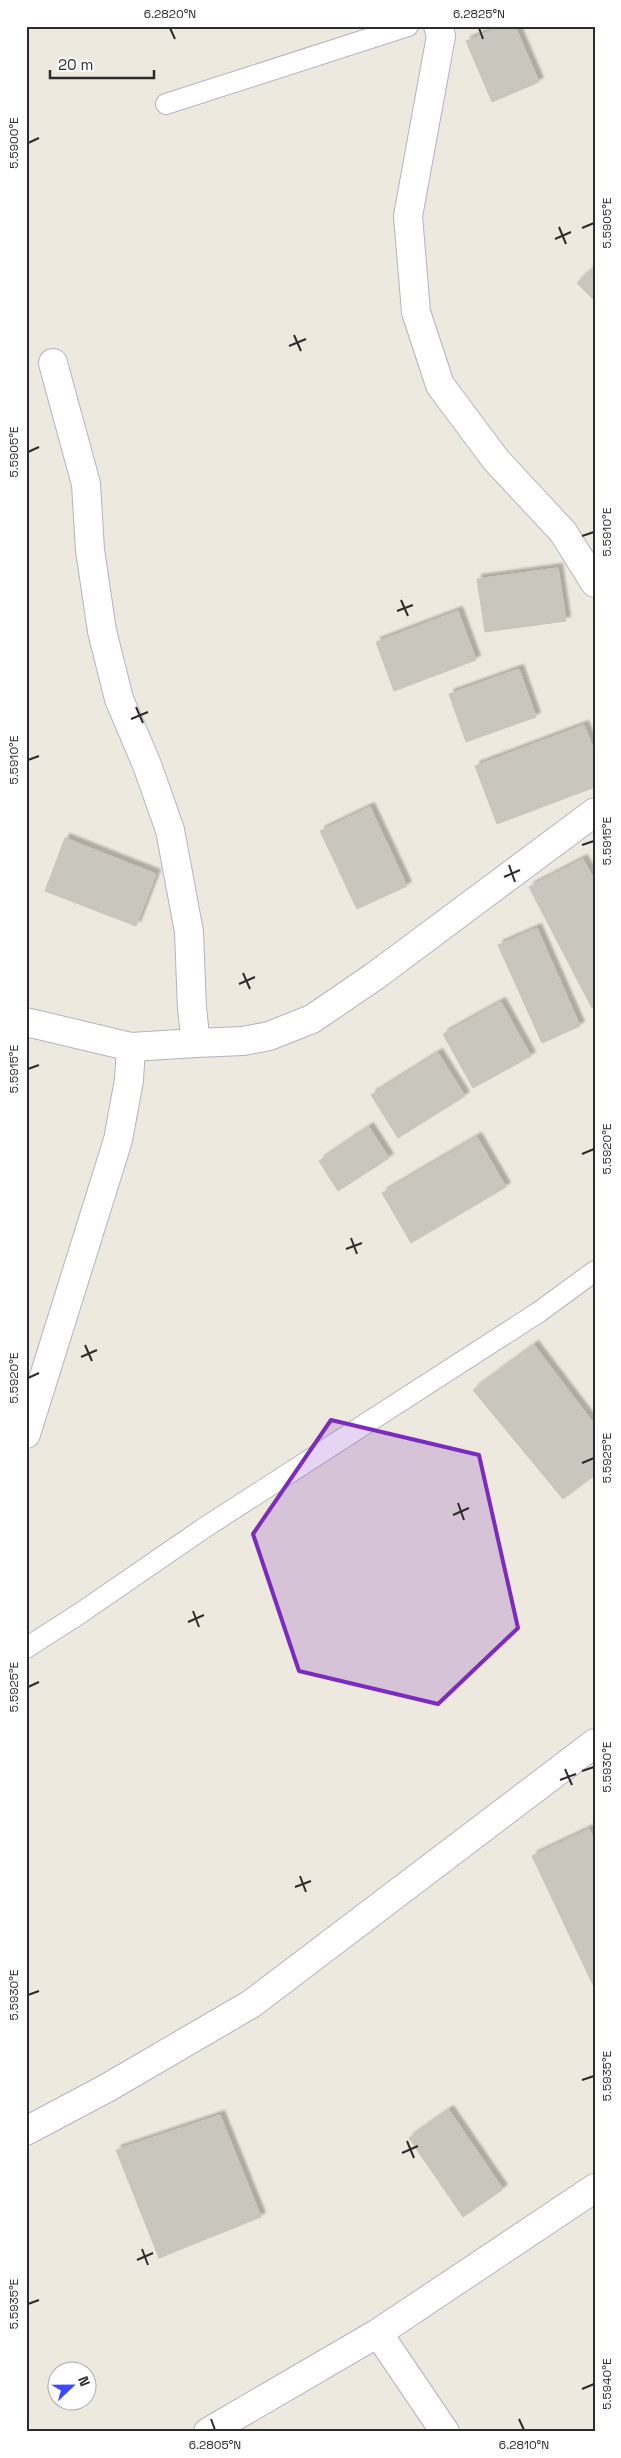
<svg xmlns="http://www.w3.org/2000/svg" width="621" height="2458" font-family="'Space Grotesk',sans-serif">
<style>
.building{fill:#c9c6bd;stroke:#c9c5b7;filter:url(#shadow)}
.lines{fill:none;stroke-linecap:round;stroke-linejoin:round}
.service-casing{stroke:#b2b3c0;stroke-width:22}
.minor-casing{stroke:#b2b3c0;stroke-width:30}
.service{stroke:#fff;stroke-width:20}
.minor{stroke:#fff;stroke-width:28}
.marked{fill:#7b2cbf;fill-opacity:0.2;stroke:#7b2cbf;stroke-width:4;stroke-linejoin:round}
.ticks{fill:none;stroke:#2c2c2c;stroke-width:2}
.neatline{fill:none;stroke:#2c2c2c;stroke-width:2}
.ticks-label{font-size:12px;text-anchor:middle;fill:#2c2c2c}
</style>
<defs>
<filter id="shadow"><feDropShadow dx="4.5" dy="-4.5" stdDeviation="1" flood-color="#0004"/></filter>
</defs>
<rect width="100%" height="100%" fill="#eee9de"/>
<path class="building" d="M502 26H515L539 82 492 102 466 41Z
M595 266V301L577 283Z
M558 568 566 621 485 632 477 579Z
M458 611 476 660 394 691 376 642Z
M519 669 536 717 466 742 449 694Z
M584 725 595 753V787L497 824 475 766Z
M370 807 407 886 357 909 320 831Z
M65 838 156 874 136 926 45 891Z
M583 859 595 881V1006L592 1008 529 887Z
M537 928 580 1026 542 1043 498 945Z
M501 1002 531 1056 473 1088 443 1034Z
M438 1053 465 1096 398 1138 371 1095Z
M369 1127 389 1158 338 1191 319 1161Z
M477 1137 506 1187 411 1243 382 1193Z
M534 1345 595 1425V1475L563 1499 473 1390Z
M589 1829 595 1842V1989L532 1856Z
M449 2110 503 2189 463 2217 409 2138Z
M220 2115 261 2217 159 2258 116 2150Z"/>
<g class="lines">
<g class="service-casing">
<path id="service" d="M166 104 408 26
M26 1648 79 1614 204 1528 539 1312 595 1271"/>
</g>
<g class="minor-casing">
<path id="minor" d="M438 26 441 36 408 216 416 312 440 385 496 460 563 532 595 583
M53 363 86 484 90 550 102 631 119 699 147 765 170 830 189 932 192 1009 196 1043 131 1047
M26 1022 131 1047 129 1080 118 1140 26 1434
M196 1043 243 1041 269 1036 312 1019 375 976 595 812
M26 2131 107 2088 251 2004 595 1743
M378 2333 445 2432
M208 2432 378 2333 595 2188"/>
</g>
<use href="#service" class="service"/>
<use href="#minor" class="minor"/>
</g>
<path class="marked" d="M331 1420 479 1455 518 1628 438 1704 299 1671 253 1534Z"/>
<path class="ticks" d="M170 28 175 39M479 28 483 39M28 143 39 138M559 227 566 244M582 228 594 223M555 239 571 232M294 335 301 351M289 346 306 339M28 452 39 447M582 536 594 532M401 600 408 616M397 611 413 605M136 707 143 723M131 719 148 712M28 760 39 756M582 845 594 841M509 865 515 882M504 877 520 870M243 973 250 989M239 984 255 977M28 1069 39 1065M582 1154 594 1149M351 1238 357 1254M346 1249 362 1243M85 1345 92 1361M81 1357 97 1350M28 1378 39 1373M582 1463 594 1458M458 1503 464 1520M453 1515 469 1508M193 1611 199 1627M188 1622 204 1615M28 1687 39 1682M565 1769 572 1785M582 1771 594 1767M560 1780 576 1774M300 1876 306 1892M295 1887 311 1881M28 1995 39 1991M582 2080 594 2076M407 2141 414 2158M402 2153 418 2146M142 2249 148 2265M137 2260 153 2253M28 2304 39 2300M582 2389 594 2384M211 2419 215 2430M519 2419 524 2430"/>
<rect width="621" height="2458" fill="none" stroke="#ffffff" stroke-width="55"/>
<g transform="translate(72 2386) rotate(68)"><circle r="24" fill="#ffffff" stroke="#ababab"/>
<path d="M0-4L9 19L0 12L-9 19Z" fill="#3c4afd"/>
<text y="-8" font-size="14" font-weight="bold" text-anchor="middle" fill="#2c2c2c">N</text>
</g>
<path d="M50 70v8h104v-8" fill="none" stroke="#2c2c2c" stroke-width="2.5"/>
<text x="58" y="70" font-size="15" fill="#2c2c2c" stroke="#ffffff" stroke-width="4" paint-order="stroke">20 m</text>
<rect x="28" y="28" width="566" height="2402" class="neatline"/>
<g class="ticks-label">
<text x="170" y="18">6.2820°N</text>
<text x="479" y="18">6.2825°N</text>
<text transform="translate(14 143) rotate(-90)" y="4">5.5900°E</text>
<text transform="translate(607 223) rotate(-90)" y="4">5.5905°E</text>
<text transform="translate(14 452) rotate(-90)" y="4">5.5905°E</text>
<text transform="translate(607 532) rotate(-90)" y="4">5.5910°E</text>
<text transform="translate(14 760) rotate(-90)" y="4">5.5910°E</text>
<text transform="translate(607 841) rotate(-90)" y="4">5.5915°E</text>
<text transform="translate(14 1069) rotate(-90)" y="4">5.5915°E</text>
<text transform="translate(607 1149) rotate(-90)" y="4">5.5920°E</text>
<text transform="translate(14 1378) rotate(-90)" y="4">5.5920°E</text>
<text transform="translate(607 1458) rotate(-90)" y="4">5.5925°E</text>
<text transform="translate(14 1687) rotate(-90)" y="4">5.5925°E</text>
<text transform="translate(607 1767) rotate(-90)" y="4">5.5930°E</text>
<text transform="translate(14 1995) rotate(-90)" y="4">5.5930°E</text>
<text transform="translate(607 2076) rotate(-90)" y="4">5.5935°E</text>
<text transform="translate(14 2304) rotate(-90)" y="4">5.5935°E</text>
<text transform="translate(607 2384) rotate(-90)" y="4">5.5940°E</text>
<text x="215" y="2449">6.2805°N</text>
<text x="524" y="2449">6.2810°N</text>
</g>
</svg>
